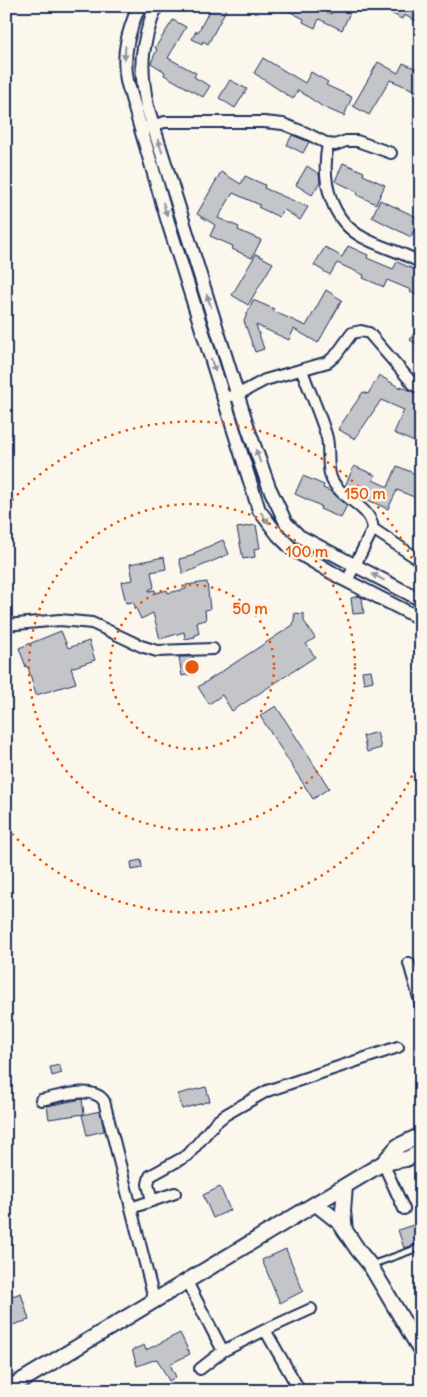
<svg xmlns="http://www.w3.org/2000/svg" width="427" height="1397" font-family="Delius,sans-serif">
<style>
.building{fill:#c3c5c9;stroke:#1b2f5e}
.lines{fill:none;stroke-linecap:round;stroke-linejoin:round}
.service-casing{stroke:#1b2f5e;stroke-width:9}
.minor-casing{stroke:#1b2f5e;stroke-width:14}
.tertiary-casing{stroke:#1b2f5e;stroke-width:16}
.secondary-casing{stroke:#1b2f5e;stroke-width:18}
.service{stroke:#fbf7ec;stroke-width:5}
.minor{stroke:#fbf7ec;stroke-width:10}
.tertiary{stroke:#fbf7ec;stroke-width:12}
.secondary{stroke:#fbf7ec;stroke-width:14}
.oneway{fill:#8b93a5}
.ring{fill:none;stroke:#e8590c;stroke-width:2.5;stroke-dasharray:2.5 5}
.centre{fill:#e8590c;stroke:#fbf7ec;stroke-width:2.5}
.ring-label{font-size:15px;text-anchor:middle;font-weight:bold;fill:#e8590c;stroke:#fbf7ec;stroke-width:4.5;stroke-linejoin:round;paint-order:stroke}
</style>
<rect width="100%" height="100%" fill="#fbf7ec"/>
<filter id="ink" filterUnits="userSpaceOnUse"><feTurbulence type="fractalNoise" baseFrequency=".02" numOctaves="2"/><feDisplacementMap in="SourceGraphic" scale="10" xChannelSelector="R" yChannelSelector="G"/><feConvolveMatrix kernelMatrix="1 2 1 2 8 2 1 2 1" color-interpolation-filters="sRGB"/></filter>
<g filter="url(#ink)">
<path class="building" d="M212 6H228L208 44 203 41 202 44 192 39 196 31 198 32Z
M279 6H316L331 14 335 6H353L342 30 319 19 315 28 303 22 304 19Z
M378 6H421V23L404 15 402 19Z
M173 20 186 27 168 58 196 73 194 77 210 86 203 97 164 75 165 72 151 63 157 49 155 48Z
M263 58 305 83 311 72 328 82 326 85 352 97 344 116 323 107 298 90 293 99 254 73Z
M378 62 398 73 403 63 421 71V93L390 80 369 115 353 106Z
M230 80 247 89 235 108 219 98Z
M292 135 309 142 303 153 287 145Z
M343 163 364 172 363 175 385 185 376 204 357 195 358 192 335 181Z
M307 166 319 174 320 182 312 195 296 185Z
M221 172 241 184 245 176 265 185 264 188 308 207 300 220 283 209 279 217 258 207 260 205 233 193 218 218 239 227 238 230 261 240 252 258 232 249 233 246 210 236 215 225 197 214Z
M380 200 421 219V236L413 231 411 237 372 217Z
M348 246 368 255 367 258 393 269 397 262 418 271 416 273 421 275V297L410 292 411 290 387 280 384 287 363 278 364 275 337 263 330 275 314 265 325 247 342 257Z
M256 254 273 263 248 305 232 295Z
M326 290 342 300 318 343 294 329 289 340 256 325 264 349 255 352 244 321 253 300 274 309 273 311 306 326Z
M421 322V347L410 340Z
M379 375 400 388 401 386 421 396V445L394 433 404 410 381 400 355 439 338 429 363 392 368 394Z
M354 466 375 475 373 480 388 487 397 466 418 475V477L421 478V500L397 490 388 509 368 500 370 495 354 488 352 492 345 486Z
M303 476 324 485 323 488 332 492 347 505 341 518 320 509 321 506 295 494Z
M256 525 260 548 254 549 255 557 243 559 237 528Z
M223 540 229 554 183 574 179 559 195 555 194 553Z
M164 557 166 569 151 572 154 587 149 590V591L155 590 156 593 167 590 168 593 186 589V585L207 582 210 609 205 610 206 620 197 622 199 634 195 635V637L185 639 184 632 160 639 153 613 141 619 133 602 126 603 121 582 133 580 130 564Z
M359 596 362 598 364 613 353 614 351 598Z
M295 613 304 614V621L315 638 306 644 315 657 232 711 222 695 209 704 198 687 293 625Z
M61 631 68 648 89 641 95 660 71 668 76 683 36 695 28 667H26L19 648Z
M179 657H193L196 673 182 676Z
M371 670 373 681 364 683 362 671Z
M276 706 329 788 313 799 260 716Z
M377 732 381 748 367 752 363 736Z
M141 860 142 868 132 870 131 862Z
M59 1065 62 1073 52 1076 50 1067Z
M206 1087 210 1101 182 1109 178 1094Z
M82 1099 84 1114 49 1119 47 1106Z
M100 1111 104 1131 87 1135 82 1115Z
M220 1187 230 1210 213 1218 203 1195Z
M419 1223 421 1243 404 1248 398 1230Z
M286 1249 303 1291 280 1303 262 1260Z
M21 1293 29 1320 6 1327V1298Z
M180 1333 190 1354 170 1364 176 1377 169 1381 157 1359 137 1366 132 1350 144 1345 146 1350Z"/>
<g class="lines">
<g class="service-casing">
<path id="service" d="M371 1265 421 1247"/>
</g>
<g class="minor-casing">
<path id="minor" d="M146 127 165 122H264L283 124 306 133 328 144 335 145 346 141H357L391 153
M328 144C321 179 330 221 364 238 382 248 403 252 421 263
M302 370C309 391 321 416 327 438 330 451 326 468 332 480 341 499 371 506 373 529L347 581
M224 398 239 394 265 380 328 362 336 355 352 333 361 331 369 333 414 385 421 389
M373 529 421 561
M6 625 60 620 92 623 141 646 157 651 213 649
M409 963 421 1005
M41 1100C58 1097 93 1084 104 1101L154 1299
M383 1163 404 1209
M152 1201 148 1184 150 1176 188 1155 215 1123 225 1115 267 1091 398 1047
M131 1208 175 1193
M186 1280 223 1351 265 1330 300 1391
M265 1330 311 1309
M200 1369 223 1351"/>
</g>
<g class="tertiary-casing">
<path id="tertiary" d="M139 6C128 33 122 52 127 81L168 222 259 510 278 535 292 549 343 579 421 619
M156 6C141 45 139 65 147 106L249 431 269 487 286 523 299 536 421 600"/>
</g>
<g class="secondary-casing">
<path id="secondary" d="M383 1163 406 1159 421 1152
M345 1186 343 1211 345 1231
M316 1204 340 1223 358 1250 370 1265 421 1351
M6 1390 383 1163 398 1146 421 1135"/>
</g>
<use href="#service" class="service"/>
<use href="#minor" class="minor"/>
<use href="#tertiary" class="tertiary"/>
<use href="#secondary" class="secondary"/>
</g>
<defs><path id="oneway-solid" d="M-6-.8H1V-3.2L6.5 0L1 3.2V.8H-6Z" transform="scale(1.25)"/></defs>
<g class="oneway">
<use href="#oneway-solid" transform="translate(125 53) rotate(94)"/>
<use href="#oneway-solid" transform="translate(160 146) rotate(-108)"/>
<use href="#oneway-solid" transform="translate(165 209) rotate(73)"/>
<use href="#oneway-solid" transform="translate(209 301) rotate(-108)"/>
<use href="#oneway-solid" transform="translate(213 365) rotate(72)"/>
<use href="#oneway-solid" transform="translate(258 456) rotate(-109)"/>
<use href="#oneway-solid" transform="translate(265 518) rotate(53)"/>
<use href="#oneway-solid" transform="translate(378 577) rotate(-152)"/>
</g>
</g>
<g class="ring">
<circle cx="192" cy="667" r="82"/>
<circle cx="192" cy="667" r="163"/>
<path d="M421 755A245 245 0 0 1 7 828M7 506A245 245 0 0 1 421 579"/>
</g>
<circle cx="192" cy="667" r="8" class="centre"/>
<g class="ring-label">
<text x="365" y="499">150 m</text>
<text x="307" y="557">100 m</text>
<text x="250" y="614">50 m</text>
</g>
<rect width="427" height="1397" fill="none" stroke="#fbf7ec" stroke-width="25"/>
<rect x="12" y="12" width="402" height="1372" fill="none" stroke="#1b2f5e" stroke-width="2" filter="url(#ink)"/>
</svg>
